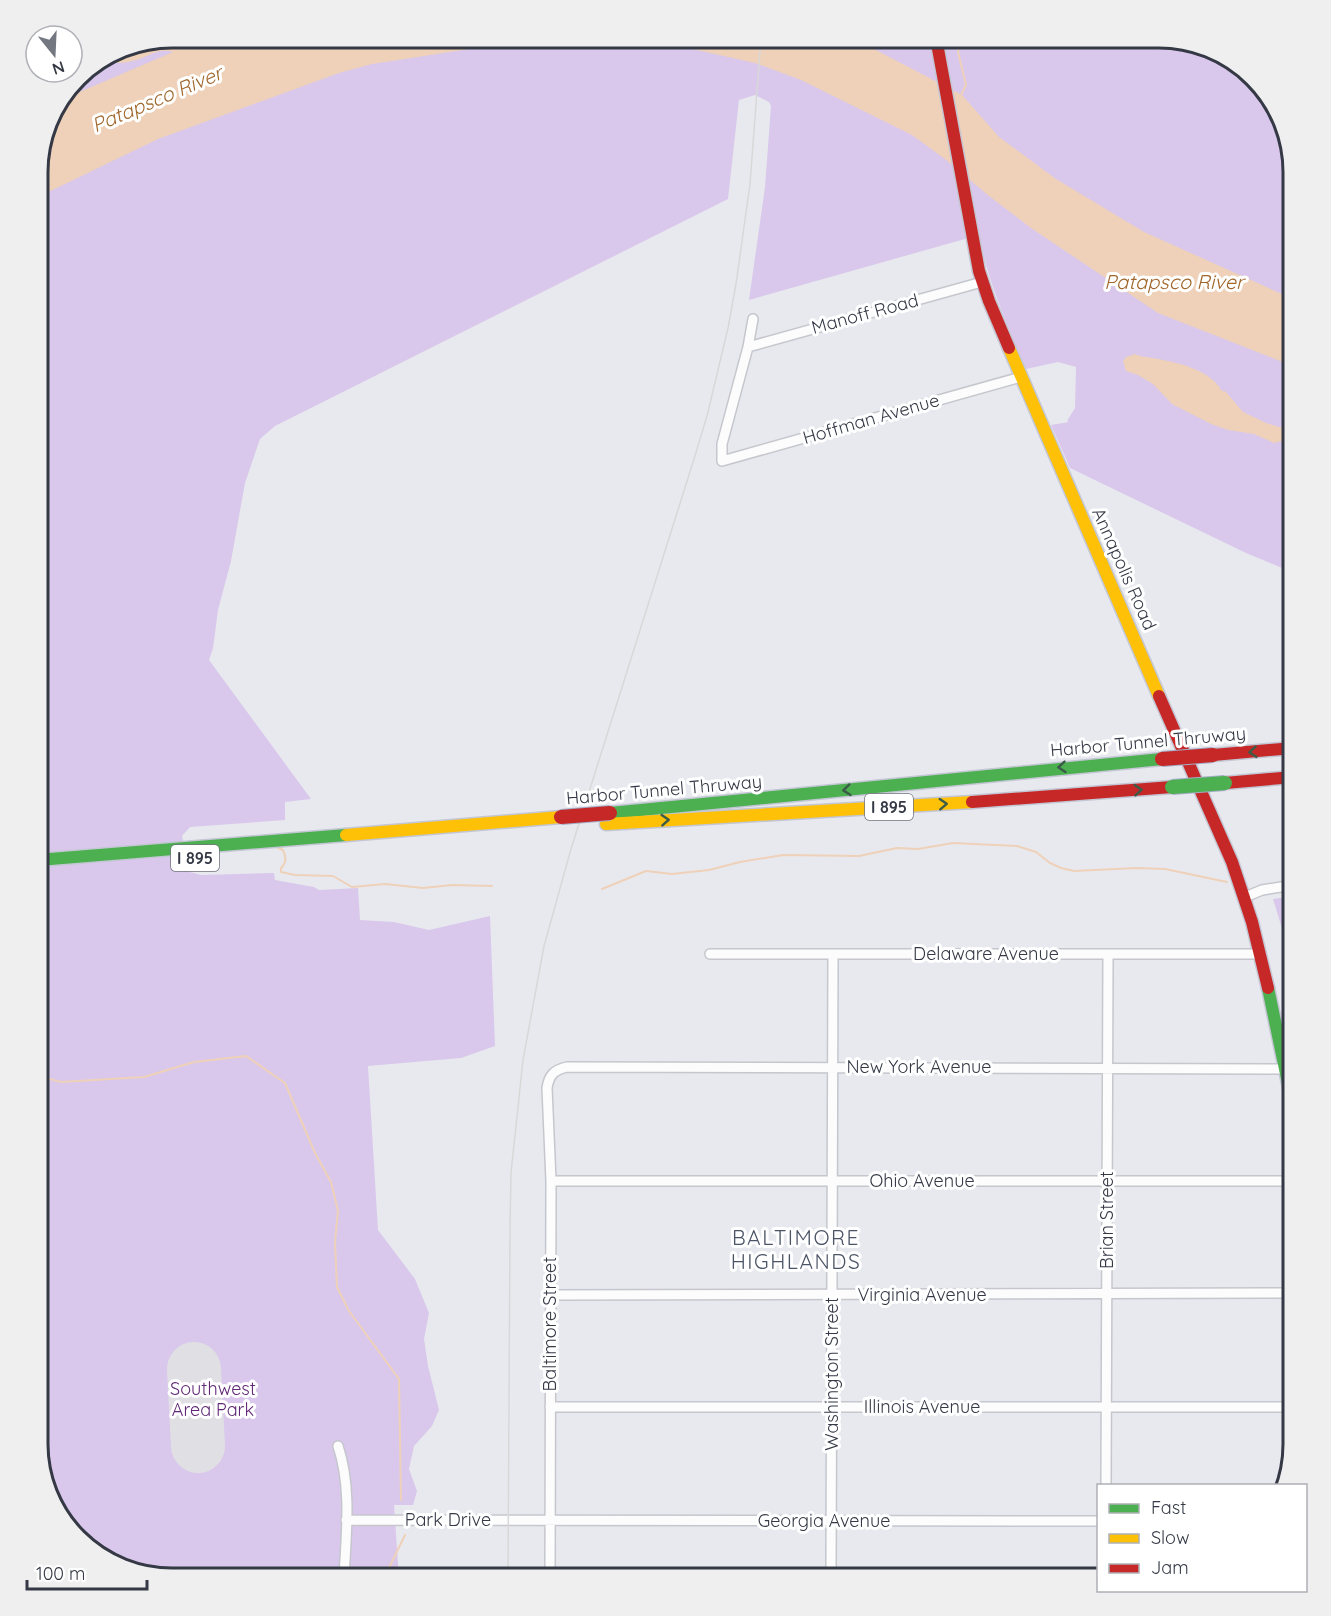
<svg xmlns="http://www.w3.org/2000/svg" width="1331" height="1616" font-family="Quicksand,sans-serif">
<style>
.green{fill:#d9c8eb}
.water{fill:#eed1b8}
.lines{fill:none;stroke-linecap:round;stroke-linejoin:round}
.stream{stroke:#eed1b8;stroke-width:2}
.runway{stroke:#e0e0e4;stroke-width:54}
.street-casing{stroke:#c5c7cd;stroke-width:12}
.fast-casing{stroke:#c3c6d3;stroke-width:15}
.slow-casing{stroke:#c3c6d3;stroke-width:15}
.jam-casing{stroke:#c3c6d3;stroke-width:15}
.street{stroke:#fcfcfd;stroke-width:9}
.fast{stroke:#4caf50;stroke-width:12}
.slow{stroke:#ffc107;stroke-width:12}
.jam{stroke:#c62828;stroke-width:12}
.tram{stroke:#d8d8d9;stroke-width:1.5}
.fast-bridge-casing{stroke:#a3adc7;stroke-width:16;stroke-linecap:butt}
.jam-bridge-casing{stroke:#a3adc7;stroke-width:16;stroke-linecap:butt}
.fast-bridge{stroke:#4caf50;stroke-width:14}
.jam-bridge{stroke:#c62828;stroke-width:14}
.oneway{stroke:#3b5c48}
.labels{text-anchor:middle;stroke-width:6;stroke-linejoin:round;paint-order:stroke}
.shield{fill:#fff;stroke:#71747d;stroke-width:1.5}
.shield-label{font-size:16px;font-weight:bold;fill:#343945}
.street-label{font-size:18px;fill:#343945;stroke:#fff}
.park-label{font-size:18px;fill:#5f2876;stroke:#fff}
.water-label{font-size:20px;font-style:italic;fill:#a0662b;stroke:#fff}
.quarter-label{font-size:21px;letter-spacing:1.5px;fill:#4c5567;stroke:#fff}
.rim{fill:none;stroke:#343945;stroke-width:3}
</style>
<rect width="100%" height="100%" fill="#e8e9ef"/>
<path class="green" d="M172 38H1168L1226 55 1271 97 1293 171V554L1287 570 1246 553 1070 468 1051 425 1069 422 1067 421 1075 408 1076 367 1058 362 1026 369C1007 325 988 282 979 235L749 300 765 187 771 106 769 102 755 95 739 100 728 199 275 426 260 439 245 483 231 561 218 610 213 648 209 660 311 799 285 802V820L190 827 182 836 190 872 201 875 274 873 275 880 314 887 319 890 358 888 360 920 394 922 429 930 490 916 495 1046 461 1058 368 1066 378 1230 415 1279 429 1313 424 1339 428 1366 439 1410 432 1426 414 1446 409 1469 417 1491 413 1505H394L399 1578H171L112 1565 60 1519 38 1445V162L51 113 83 71 121 48Z
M1293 896V935H1284L1273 899Z"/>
<path class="water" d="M206 38H540L372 64 339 73 158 139 38 197C38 164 40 127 61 100L173 52C157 47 147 58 132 61 122 64 113 63 103 62L102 59 121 48 165 40 188 45Z
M581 38H853L962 95 999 137 1056 179 1144 232 1293 299V366L1158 313 1031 228 989 196 945 159 912 135 801 80 755 63 648 39Z
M1135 354C1143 358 1150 357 1158 359 1180 363 1210 370 1222 391H1225L1243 412 1266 423 1293 431V438L1274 443 1254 434 1228 430 1211 424 1172 404 1153 384 1138 375 1126 371 1123 361 1126 357Z"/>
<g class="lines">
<path class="stream" d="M961 38 958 52 966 85 961 95
M278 848 283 850C286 857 287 862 281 868V872L295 875 333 876 352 887 385 884 423 888 452 885 492 886
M602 889 646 871 672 874 709 870 740 862 783 855 859 856 897 848 918 849 953 843 1017 846 1036 852 1050 863 1061 868 1074 871 1136 868 1165 869 1227 882
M38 1076 61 1082 144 1077 194 1062 246 1056 285 1083 315 1153 331 1182 338 1211 335 1242 337 1287 349 1311 399 1379 401 1500
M384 1578 405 1535"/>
<path class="runway" d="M194 1369 198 1446"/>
<g class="street-casing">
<path id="street" d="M753 319 748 347 722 444V461L1021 377
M748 347 982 282
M1245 897 1262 890 1293 885
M710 954H1261
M551 1181H1293
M551 1295 1293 1293
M550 1407H1293
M338 1446C352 1488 346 1535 344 1578
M1106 1486 1108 954
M346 1520 1098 1521
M550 1578 551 1181 547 1088C549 1075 554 1070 567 1067L1285 1069
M831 1578 833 954"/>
</g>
<g class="fast-casing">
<path id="fast" d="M610 813 1162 759
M38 860 346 835
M1268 988 1293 1107"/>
</g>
<g class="slow-casing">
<path id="slow" d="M1009 348 1159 696
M606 824 972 802
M346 835 561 817"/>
</g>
<g class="jam-casing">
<path id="jam" d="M936 38 979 271 989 301 1009 348
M1159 696 1232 862 1252 922 1268 988
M1213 755 1293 748
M1225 783 1293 777
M972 802 1172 787"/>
</g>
<use href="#street" class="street"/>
<use href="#fast" class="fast"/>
<use href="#slow" class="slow"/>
<use href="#jam" class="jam"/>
<path class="tram" d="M508 1578 510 1227 511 1173 523 1060 544 946 571 849 694 459 707 416 728 328 736 284 750 184 761 38"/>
<g class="fast-bridge-casing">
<path id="fast-bridge" d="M1172 787 1225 783"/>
</g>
<g class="jam-bridge-casing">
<path id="jam-bridge" d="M1162 759 1213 755
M561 817 610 813"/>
</g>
<use href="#fast-bridge" class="fast-bridge"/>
<use href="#jam-bridge" class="jam-bridge"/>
</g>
<defs><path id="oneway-chevron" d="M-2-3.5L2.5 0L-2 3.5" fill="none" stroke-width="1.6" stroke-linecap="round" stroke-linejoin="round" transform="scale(1.5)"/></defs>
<g class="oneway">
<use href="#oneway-chevron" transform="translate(1253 752) rotate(175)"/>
<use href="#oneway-chevron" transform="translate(1062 767) rotate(175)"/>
<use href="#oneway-chevron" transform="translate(847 790) rotate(174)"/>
<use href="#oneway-chevron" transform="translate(1138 790) rotate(-5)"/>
<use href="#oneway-chevron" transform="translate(943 804) rotate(-3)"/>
<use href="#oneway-chevron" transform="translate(665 820) rotate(-4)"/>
</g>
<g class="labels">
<g class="shield">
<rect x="865" y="794" width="48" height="26" rx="4.5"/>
<rect x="171" y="845" width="48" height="26" rx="4.5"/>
</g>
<g class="shield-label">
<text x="889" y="813">I 895</text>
<text x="195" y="864">I 895</text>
</g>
<g class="street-label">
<text transform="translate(865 314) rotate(-15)" y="6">Manoff Road</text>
<text transform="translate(871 419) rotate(-16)" y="6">Hoffman Avenue</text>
<text transform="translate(1124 569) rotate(66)" y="6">Annapolis Road</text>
<text transform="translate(1148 742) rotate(-5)" y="6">Harbor Tunnel Thruway</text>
<text transform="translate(664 790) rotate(-5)" y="6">Harbor Tunnel Thruway</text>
<text x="986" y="960">Delaware Avenue</text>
<text x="919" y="1073">New York Avenue</text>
<text x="922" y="1187">Ohio Avenue</text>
<text transform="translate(1107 1220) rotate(-90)" y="6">Brian Street</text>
<text x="922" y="1301">Virginia Avenue</text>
<text transform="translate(550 1324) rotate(-90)" y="6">Baltimore Street</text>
<text transform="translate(832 1374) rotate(-90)" y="6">Washington Street</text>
<text x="922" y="1413">Illinois Avenue</text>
<text x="448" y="1526">Park Drive</text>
<text x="824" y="1527">Georgia Avenue</text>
</g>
<g class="park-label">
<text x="213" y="1395">Southwest<tspan x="213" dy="21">Area Park</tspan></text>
</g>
<g class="water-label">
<text transform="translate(157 99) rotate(-23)" y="7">Patapsco River</text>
<text x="1174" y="289">Patapsco River</text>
</g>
<g class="quarter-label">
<text x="796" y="1245">BALTIMORE<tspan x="796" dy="24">HIGHLANDS</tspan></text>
</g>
</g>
<path d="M0 0H1331V1616H0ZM172 48H1159A124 124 0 0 1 1283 172V1444A124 124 0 0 1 1159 1568H172A124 124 0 0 1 48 1444V172A124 124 0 0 1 172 48Z" fill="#efeff0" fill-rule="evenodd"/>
<path class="rim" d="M172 48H1159A124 124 0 0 1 1283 172V1444A124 124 0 0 1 1159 1568H172A124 124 0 0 1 48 1444V172A124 124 0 0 1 172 48Z"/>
<rect x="1097" y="1484" width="210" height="108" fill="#ffffff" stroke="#aeb0b5" stroke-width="1.5"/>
<rect x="1109" y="1504" width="30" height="9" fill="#4caf50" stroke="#aeb0b5" stroke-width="1.5"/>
<text x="1151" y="1514" font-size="18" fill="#343945">Fast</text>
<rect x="1109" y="1534" width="30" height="9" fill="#ffc107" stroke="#aeb0b5" stroke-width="1.5"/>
<text x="1151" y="1544" font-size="18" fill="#343945">Slow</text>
<rect x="1109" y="1564" width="30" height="9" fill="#c62828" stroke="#aeb0b5" stroke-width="1.5"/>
<text x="1151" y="1574" font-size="18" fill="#343945">Jam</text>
<g transform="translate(54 54) rotate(162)"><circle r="28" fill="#ffffff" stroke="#aeb0b5" stroke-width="1.5"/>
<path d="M0-4.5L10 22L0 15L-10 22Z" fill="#737780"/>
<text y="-9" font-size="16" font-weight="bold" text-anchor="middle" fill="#343945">N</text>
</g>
<path d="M27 1580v9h120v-9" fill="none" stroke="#343945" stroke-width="3"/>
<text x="36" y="1580" font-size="18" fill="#343945" stroke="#ffffff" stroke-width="4.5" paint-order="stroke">100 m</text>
</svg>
